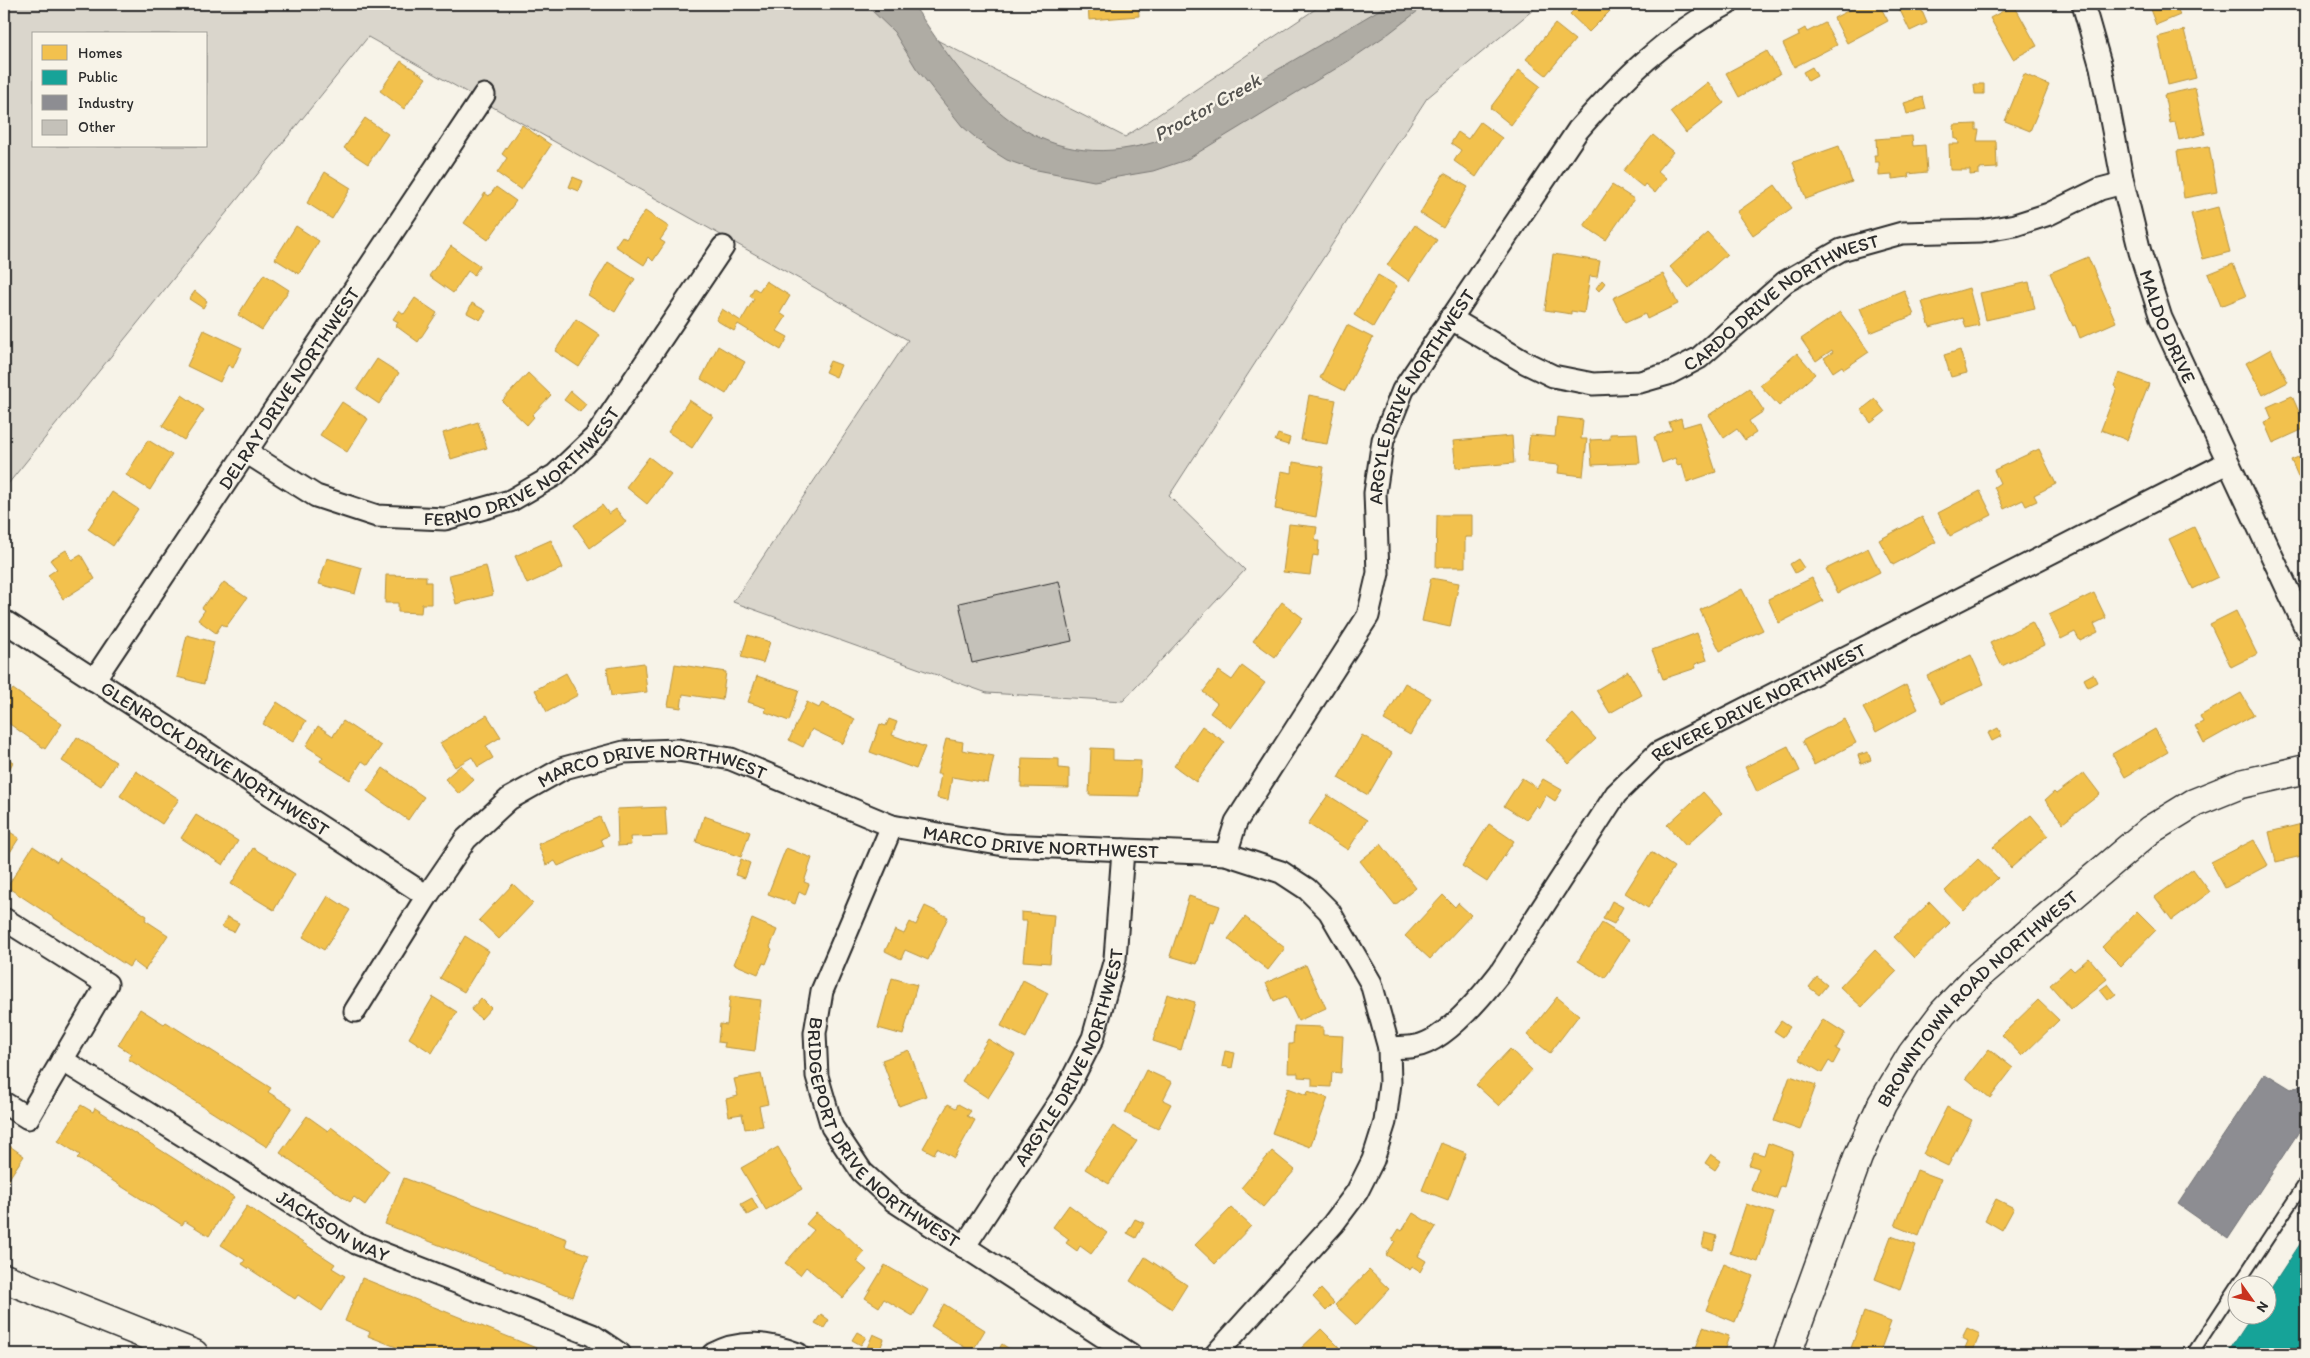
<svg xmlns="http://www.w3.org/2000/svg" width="2310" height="1358" font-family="Itim,sans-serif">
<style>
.green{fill:#dad6cc;stroke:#82807c;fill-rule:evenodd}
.water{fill:#afaca4;stroke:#7a7874}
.homes{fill:#f2c14e;stroke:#b69444}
.public{fill:#17a398;stroke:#1d7f77}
.industry{fill:#8d8d92;stroke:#707073}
.building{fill:#c4c1b9;stroke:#2b2b2b}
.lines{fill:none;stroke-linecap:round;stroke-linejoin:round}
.lane-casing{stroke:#2b2b2b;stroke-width:14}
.street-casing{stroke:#2b2b2b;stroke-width:25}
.secondary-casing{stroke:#2b2b2b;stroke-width:31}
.lane{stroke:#f7f3e8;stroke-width:10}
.street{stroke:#f7f3e8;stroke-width:21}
.secondary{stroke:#f7f3e8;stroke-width:28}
.labels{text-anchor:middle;stroke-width:5;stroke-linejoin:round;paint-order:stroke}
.street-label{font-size:19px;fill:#2b2b2b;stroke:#f7f3e8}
.water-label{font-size:20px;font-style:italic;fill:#53524f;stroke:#f7f3e8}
</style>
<rect width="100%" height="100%" fill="#f7f3e8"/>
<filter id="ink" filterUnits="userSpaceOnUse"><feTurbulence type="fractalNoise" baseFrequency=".02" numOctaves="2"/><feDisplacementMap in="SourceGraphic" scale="10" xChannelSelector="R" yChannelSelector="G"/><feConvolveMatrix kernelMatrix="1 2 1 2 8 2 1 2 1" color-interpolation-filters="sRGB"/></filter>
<g filter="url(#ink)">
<path class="green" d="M4 4H867L1125 137 1323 4H1540L1427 98 1169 496 1245 570 1123 701 987 693 733 602 908 340 368 37 4 489ZM34 34H206V146H34Z"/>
<path class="water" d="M865 4H913C973 95 1033 178 1155 142L1389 4H1427L1388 34 1350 60 1186 160 1153 171 1094 181 1032 169 1007 160 988 148 962 126 916 68 894 32Z"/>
<path class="homes" d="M1088 4H1138L1139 16 1089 20Z
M1580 4H1617L1589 32 1570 14Z
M1861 4H1879L1888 21 1847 43 1834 18Z
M1897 4H1919L1927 23 1910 31Z
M2144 4H2176L2180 15 2156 25 2148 4Z
M2014 5 2037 46 2013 59 1990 18Z
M1825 23 1837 45 1794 67 1783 44 1799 36 1798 32 1805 28 1807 32Z
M1555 24 1575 40 1546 75 1526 59Z
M2184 30 2196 78 2168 85 2158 37Z
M1767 51 1780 74 1739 97 1726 73Z
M401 61 426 78 404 109 380 91Z
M1812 67 1817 76 1808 81 1803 72Z
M1519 70 1540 86 1511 125 1490 108Z
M2024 74 2049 85 2030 131 2005 121Z
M1708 82 1724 103 1686 133 1670 112Z
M1974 84H1984V94H1975Z
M2195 88 2205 134 2179 140 2175 122 2170 123 2164 95Z
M1923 97 1926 109 1907 114 1904 103Z
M365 118 388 134 368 164 344 148Z
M1480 122 1502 138 1476 177 1454 161 1461 150 1451 143 1458 132 1468 139Z
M1976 124V130H1979L1977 141H1996L1997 168 1979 169V174L1970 175V170H1950L1949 144H1959L1958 139H1955L1954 125Z
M522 125 551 145 521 190 497 173 507 158 502 154Z
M1653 135 1673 152 1657 171 1666 179 1655 193 1645 184 1643 187 1623 171Z
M1912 136 1913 146 1925 145 1927 172 1908 174 1909 177 1892 179V175L1879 176V162H1875L1874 155H1877L1876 139Z
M1839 146 1852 182 1806 199 1793 162Z
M2209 146 2217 192 2184 198 2177 151Z
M325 172 351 188 332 219 307 203Z
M1444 173 1468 187 1443 228 1420 213Z
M573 177 583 181 579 191 569 187Z
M1612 185 1634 199 1606 240 1584 226Z
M1775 185 1792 208 1753 235 1737 212Z
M496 187 516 201 488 240 464 223 485 193 489 196Z
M2218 207 2230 252 2203 259 2191 214Z
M645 211 669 227 660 240 665 243 653 261 649 257 644 265 615 246 622 236 626 239Z
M1415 225 1437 240 1409 281 1387 265Z
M296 226 319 241 299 274 275 259Z
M1708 233 1727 254 1689 288 1670 267Z
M451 246 480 266 474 275 468 271 453 293 429 276Z
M1553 254 1600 261 1597 277 1590 276 1584 313 1571 311V314L1545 310Z
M2088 257 2116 322 2080 338 2075 325 2073 326 2050 273Z
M608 262 635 279 615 312 588 295Z
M2233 264 2246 296 2221 306 2208 274Z
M264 274 289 290 262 330 238 315Z
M1663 274 1678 304 1647 319 1645 314 1625 323 1613 298Z
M1378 275 1397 286 1373 327 1354 315Z
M1602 280 1605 283 1599 291 1596 288Z
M766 281 790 296 780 313 786 317 777 331 788 337 781 350 738 324 734 331 716 320 722 309 741 321 754 299 750 296 754 288 759 291Z
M2029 282 2035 309 1986 320 1980 293Z
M1969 288 1979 325 1966 328 1963 318 1930 327 1922 302Z
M1904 290 1914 315 1870 333 1860 308Z
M195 291 207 301 203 308 189 299Z
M415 298 437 313 418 342 396 326 398 322 393 319 399 310 404 314Z
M472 303 486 311 480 320 467 313Z
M1840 312 1869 352 1844 369 1842 366 1833 372 1824 358 1833 352 1832 350 1816 361 1801 339Z
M576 319 600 335 579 367 555 351Z
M1347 325 1373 338 1345 391 1320 378Z
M204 330 242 348 233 368 228 365 220 382 187 366Z
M718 346 745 362 726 394 701 379Z
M2271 349 2288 382 2263 395 2246 363Z
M1960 350 1967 373 1951 377 1944 355Z
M1797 353 1815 374 1779 406 1760 385Z
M377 359 399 373 379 404 357 389Z
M830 361 841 365 836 377 825 372Z
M528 373 551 395 532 415 534 417 527 425 502 401Z
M2119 373 2149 384 2127 440 2101 430 2117 388 2114 386Z
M1749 388 1764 411 1749 421 1756 433 1745 440 1737 429 1724 438 1709 415Z
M571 391 586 404 580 412 564 400Z
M182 395 204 410 184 440 162 426Z
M1309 395 1336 400 1327 444 1301 440Z
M2292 396 2300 414 2306 411V428L2273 443 2264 422 2272 419 2267 407Z
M1875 399 1885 412 1871 423 1861 410Z
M689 400 713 416 692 448 668 432Z
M342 402 368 419 347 452 320 435Z
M1557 417 1583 420 1581 439H1587L1583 476 1558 473 1559 465 1527 462 1530 435 1555 437Z
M1681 418 1683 427 1700 422 1716 472 1687 482 1682 464 1677 465 1675 458 1662 463 1654 437 1672 430 1669 422Z
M478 422 487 448 451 459 443 433Z
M1637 433 1640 463 1592 465 1590 440 1610 439V434Z
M1278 434 1290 438 1288 445 1275 441Z
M1512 436 1514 463 1456 468 1453 441Z
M148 440 172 455 150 490 126 475Z
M2039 449 2056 484 2034 495 2037 501 2026 506 2023 500 2004 509 1994 487 2000 483 1994 470Z
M2306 454V495L2291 460Z
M649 457 671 474 647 504 626 487Z
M1293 462 1324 467 1316 517 1275 509 1281 471 1292 473Z
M1980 491 1992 515 1950 536 1938 513Z
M112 492 138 509 113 546 88 529Z
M602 505 609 514 616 509 626 522 590 548 574 525Z
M1437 515H1472V537H1465V567H1436Z
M1922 517 1936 542 1893 565 1879 540Z
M1289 524 1317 527 1315 541H1319L1318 556 1313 555 1310 575 1283 572Z
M2194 527 2218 577 2193 589 2169 539Z
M551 540 563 568 527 584 515 556Z
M1868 548 1880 572 1838 593 1826 569Z
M66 550 72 560 81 555 95 579 63 599 48 575 57 569 50 560Z
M327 558 362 568 355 594 319 584Z
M1798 559 1804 568 1795 573 1790 564Z
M486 566 493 595 456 604 449 575Z
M386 575 426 576V582H431V604H422L421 613 398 612V603H385Z
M1431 578 1459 583 1450 627 1422 621Z
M1812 578 1823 601 1779 623 1768 599Z
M224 582 247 598 226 627 222 624 216 633 198 620 205 610 202 608 209 598 211 599Z
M1742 589 1763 630 1720 651 1700 610Z
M2094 593 2106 618 2094 624 2098 632 2080 641 2075 632 2061 639 2049 615Z
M1282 602 1303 618 1275 657 1253 641Z
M2236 611 2257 654 2231 667 2210 624Z
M2032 622 2044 645 2002 666 1990 643Z
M1697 633 1707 660 1695 664 1696 668 1663 679 1652 650Z
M187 635 214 642 204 684 177 677Z
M748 635 770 642 763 663 741 657Z
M1971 655 1984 684 1941 704 1927 676Z
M644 663 647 692 611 696 607 668Z
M675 664 726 672 722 700 683 694 681 708 668 706Z
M1242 666 1265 683 1231 728 1210 713 1217 703 1203 692 1219 671 1232 680Z
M1628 671 1642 695 1610 713 1596 690Z
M566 673 578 695 547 712 535 690Z
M2093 674 2097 682 2088 687 2084 679Z
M757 676 799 690 789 721 765 712 766 708 748 702Z
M1405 683 1431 698 1410 735 1384 720Z
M1906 685 1918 709 1876 732 1863 708Z
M13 689 62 724 45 749 4 720V702Z
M2241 693 2254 715 2204 743 2195 726 2203 722 2200 716Z
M277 702 306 721 293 742 263 724Z
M807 702 819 708 822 703 855 719 843 744 812 729 803 747 789 740Z
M1573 714 1596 739 1569 764 1546 739Z
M487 715 501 737 486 746 493 758 478 767 472 757 455 767 440 743Z
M889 719 897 722 892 735 925 747 916 769 870 752 880 724 886 726Z
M1844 719 1856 743 1814 765 1802 741Z
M343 721 381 746 368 765 362 761 350 780 320 761 323 757 306 746 318 726 333 736Z
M1202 726 1225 742 1196 782 1174 766Z
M1998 728 2002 736 1992 741 1988 733Z
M2155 729 2168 752 2125 777 2112 754Z
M1362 735 1392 753 1368 795 1338 778Z
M77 737 116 762 101 786 62 761Z
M946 739 963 742 962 750 994 756 988 783 952 777 948 800 937 798 941 774H937Z
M1788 746 1800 771 1757 792 1745 767Z
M1091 748 1113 749V760L1141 761 1139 796 1089 795Z
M1868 752 1871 760 1861 764 1858 755Z
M4 756 13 762 9 770 4 766Z
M1022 758 1059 759V768L1069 769V788L1021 787Z
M461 765 474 780 459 794 445 779Z
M383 768 424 797 408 820 367 791Z
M136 771 179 799 162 824 120 796Z
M2084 773 2100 794 2063 823 2045 800 2054 792 2056 794Z
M1522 778 1537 788 1543 779 1562 790 1555 801 1546 795 1539 808 1536 805 1526 820 1504 806Z
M1703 792 1722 813 1686 846 1667 825Z
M1328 795 1367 820 1348 850 1308 824Z
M665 807 667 836 630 837 631 845 618 846 617 809Z
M196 815 238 841 223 865 181 838Z
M2031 815 2048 835 2011 868 1993 847Z
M704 816 750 832 741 857 696 842Z
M600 817 608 836 601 839 604 846 558 866 555 861 546 865 538 844Z
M2306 823V855L2276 862 2269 832Z
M1489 824 1514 841 1487 882 1462 866Z
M4 828 19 838 4 862Z
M2254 840 2268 865 2225 888 2211 862Z
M1381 844 1416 888 1395 905 1360 861Z
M33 846 57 862 59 858 147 916 145 920 168 935 145 970 133 961 129 967 7 887Z
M253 848 295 874 274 910 231 884Z
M786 848 812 858 804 882 809 884 805 895 799 892 795 904 768 894Z
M1651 852 1674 867 1648 908 1625 893Z
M741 859 750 863 745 878 735 875Z
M1978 859 1998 878 1964 911 1945 891Z
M2193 869 2210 892 2172 920 2155 897Z
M513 884 533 903 499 939 479 920Z
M1443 895 1455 907 1458 903 1471 915 1430 959 1405 936Z
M328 896 350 910 324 950 303 937Z
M1189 896 1220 906 1214 923 1210 922 1197 964 1170 956Z
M1612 901 1623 907 1614 924 1603 919Z
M1930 902 1950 923 1914 958 1894 937Z
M925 906 948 917 928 960 905 950 901 959 885 951 895 930 904 934 910 922 916 925Z
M2137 911 2156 930 2121 966 2102 947Z
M1021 912 1054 915 1050 963 1023 961 1027 921H1021Z
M227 917 239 923 234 932 222 927Z
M1245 917 1285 948 1268 970 1228 939Z
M752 919 777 930 770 947 772 949 766 964 763 963 758 974 734 964Z
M1602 923 1629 940 1605 978 1578 961Z
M465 936 489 951 464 992 440 978Z
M1875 950 1897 971 1862 1007 1840 987Z
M2089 958 2107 979 2071 1009 2050 985 2070 967 2074 971Z
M1306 965 1326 1008 1298 1021 1286 996 1274 1001 1266 983Z
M1817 977 1827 985 1819 995 1809 987Z
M892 978 917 985 903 1035 878 1028Z
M1023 980 1048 993 1026 1038 1001 1026Z
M2108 984 2116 994 2108 1000 2100 990Z
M1167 994 1195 1002 1181 1050 1153 1041Z
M730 996 761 1000 755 1051 724 1047 725 1043 718 1042 720 1024 727 1025Z
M433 997 457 1012 432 1053 409 1038Z
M1557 997 1579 1015 1550 1053 1527 1035Z
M481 998 491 1008 481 1019 471 1010Z
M2038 1000 2059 1020 2022 1056 2002 1035Z
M140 1009 164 1024 166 1022 271 1088 268 1092 292 1107 267 1147 128 1059 132 1054 118 1045Z
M1823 1019 1845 1033 1836 1049 1840 1051 1833 1064 1829 1061 1822 1073 1799 1059Z
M1781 1021 1790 1027 1783 1037 1774 1031Z
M1294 1026 1323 1027V1035L1343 1036 1341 1073 1332 1072 1331 1087 1312 1086V1078L1298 1077V1073H1288L1289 1044H1293Z
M988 1039 1015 1055 988 1098 962 1081Z
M1510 1049 1532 1070 1499 1106 1476 1085Z
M1989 1049 2013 1068 1990 1098 1966 1078Z
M909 1050 926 1096 899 1106 882 1060Z
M1225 1051 1235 1053 1232 1068 1222 1066Z
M1146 1070 1172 1082 1163 1100 1171 1104 1158 1129 1125 1113Z
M761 1074 768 1104 759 1106 763 1126 745 1129 742 1114 729 1116 726 1099 738 1096 734 1079Z
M1790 1076 1816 1085 1800 1130 1774 1121Z
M1288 1088 1307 1095 1308 1091 1328 1098 1310 1147 1272 1133Z
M948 1104 956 1108 958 1104 971 1111 967 1116 975 1120 954 1158 937 1148 934 1154 923 1148Z
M81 1105 93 1112 95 1108 234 1197 209 1236 185 1221 182 1225 77 1158 80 1155 58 1141Z
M1947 1107 1972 1120 1948 1166 1923 1154Z
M307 1116 328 1131 331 1127 389 1171 365 1205 354 1197 350 1202 280 1153Z
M1113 1126 1137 1141 1109 1184 1085 1169Z
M4 1142 24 1156 4 1186Z
M1441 1143 1466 1153 1448 1200 1422 1190Z
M1768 1143 1793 1152 1784 1187 1781 1186 1776 1199 1751 1190 1759 1168 1749 1165 1754 1152 1764 1155Z
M778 1147 802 1189 766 1210 741 1168Z
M1272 1151 1295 1170 1263 1207 1241 1188Z
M1711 1154 1721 1161 1715 1170 1705 1163Z
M1917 1170 1941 1179 1919 1236 1895 1226Z
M404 1178 567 1239 565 1246 589 1255 573 1297 385 1224Z
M752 1198 758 1209 747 1215 741 1204Z
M1996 1199 2014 1208 2002 1230 1985 1220Z
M1746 1204 1774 1213 1758 1262 1730 1253Z
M1069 1205 1107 1233 1091 1254 1080 1246 1077 1251 1066 1243 1069 1239 1053 1227Z
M247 1206 335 1264 332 1268 345 1276 322 1311 298 1295 295 1299 242 1264 245 1260 221 1245Z
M1231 1208 1251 1226 1215 1264 1195 1245Z
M816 1213 838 1229 839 1228 864 1252 856 1261 867 1270 843 1298 806 1267 800 1275 785 1263 814 1230 806 1224Z
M1413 1213 1436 1227 1418 1256 1426 1261 1420 1272 1412 1267 1410 1270 1386 1255 1395 1241 1392 1240 1399 1229 1402 1231Z
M1135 1219 1144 1223 1136 1238 1127 1233Z
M1705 1233 1717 1236 1713 1250 1702 1247Z
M1891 1236 1916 1245 1900 1289 1875 1279Z
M1145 1257 1187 1285 1172 1309 1130 1281Z
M1724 1264 1753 1276 1735 1322 1706 1310Z
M885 1265 928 1290 913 1316 884 1299 879 1307 865 1298Z
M1369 1270 1389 1289 1356 1325 1335 1305Z
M362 1278 551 1354H414L368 1336 370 1332 345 1321Z
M1321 1289 1334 1303 1326 1311 1313 1297Z
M944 1304 985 1330 972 1352 931 1326Z
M1864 1312 1891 1322 1879 1354H1868L1851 1348Z
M821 1314 829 1320 824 1328 815 1323Z
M1703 1327 1729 1336 1723 1354H1694Z
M1967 1328 1980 1334 1973 1351 1965 1348 1968 1341 1962 1338Z
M1321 1329 1346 1354H1295Z
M857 1332 866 1337 861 1345 852 1340Z
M873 1334 884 1339 878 1354 866 1350Z
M1002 1344 1017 1354H996Z"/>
<path class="public" d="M2306 1235V1354H2227L2252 1316H2268V1293Z"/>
<path class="industry" d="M2265 1073 2291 1089 2306 1084V1121L2228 1239 2178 1204Z"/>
<path class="building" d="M1059 581 1072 641 972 663 959 603Z"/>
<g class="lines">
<g class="lane-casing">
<path id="lane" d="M2192 1354 2306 1181"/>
</g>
<g class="street-casing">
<g id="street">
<path id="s1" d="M2083 4 2101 67 2123 183 2140 252 2161 318 2306 629"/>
<path id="s2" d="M1450 318 1526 363 1553 376 1593 384 1640 382 1668 374 1699 358 1785 282 1841 250 1902 233 1981 231 2015 225 2049 214 2100 189 2123 183"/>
<path id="s3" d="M246 452 316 496 377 516 445 519 510 501 555 475 596 436 723 247"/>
<path id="s4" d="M4 621 427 896"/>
<path id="s5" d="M94 680 484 95"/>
<path id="s6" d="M892 826 822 991 815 1033 817 1076 832 1127 862 1172 894 1201 1130 1354"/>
<path id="s7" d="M1226 854 1236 822 1368 616 1378 573 1375 493 1383 440 1403 390 1578 130C1621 81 1669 33 1727 4"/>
<path d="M4 919 107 984 28 1118 4 1103"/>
<path id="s8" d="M355 1011 427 896 466 839 509 799 564 768 624 752 678 750 731 759 892 826 1004 845 1226 854 1281 872 1307 889 1329 911 1371 983 1389 1048 1390 1083 1385 1122 1373 1160 1357 1192 1333 1224 1216 1354"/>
<path id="s9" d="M1389 1048C1397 1047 1407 1048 1416 1046 1445 1041 1482 996 1500 973L1616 794 1658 753 2227 463"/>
<path id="s10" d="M62 1060 356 1243 592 1335 620 1354"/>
<path id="s11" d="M964 1247 1065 1093 1093 1038 1115 959 1123 850"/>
<path d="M713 1354C741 1339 769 1343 798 1354"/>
</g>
</g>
<g class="secondary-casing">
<g id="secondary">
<path d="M4 1278 194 1354"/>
<path id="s12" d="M1787 1354 1858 1157 1882 1104 1912 1054 1943 1013 1979 975 2150 830 2194 803 2241 784 2306 769"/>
</g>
</g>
<use href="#lane" class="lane"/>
<use href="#street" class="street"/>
<use href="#secondary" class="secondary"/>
</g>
</g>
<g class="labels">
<g class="street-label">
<text dy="7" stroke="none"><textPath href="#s2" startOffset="371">CARDO DRIVE NORTHWEST</textPath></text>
<text dy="7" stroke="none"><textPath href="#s1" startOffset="334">MALDO DRIVE</textPath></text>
<text dy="7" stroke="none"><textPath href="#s5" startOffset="351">DELRAY DRIVE NORTHWEST</textPath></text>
<text dy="7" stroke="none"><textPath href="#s7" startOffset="510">ARGYLE DRIVE NORTHWEST</textPath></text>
<text dy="7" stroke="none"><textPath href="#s3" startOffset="309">FERNO DRIVE NORTHWEST</textPath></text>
<text dy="7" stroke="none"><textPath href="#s9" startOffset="525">REVERE DRIVE NORTHWEST</textPath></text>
<text dy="7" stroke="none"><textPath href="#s4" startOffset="252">GLENROCK DRIVE NORTHWEST</textPath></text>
<text dy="7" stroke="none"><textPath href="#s8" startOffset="416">MARCO DRIVE NORTHWEST</textPath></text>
<text dy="7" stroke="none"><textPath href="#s8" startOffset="821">MARCO DRIVE NORTHWEST</textPath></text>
<text dy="7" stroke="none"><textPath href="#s12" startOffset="411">BROWNTOWN ROAD NORTHWEST</textPath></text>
<text dy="7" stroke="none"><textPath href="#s11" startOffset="219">ARGYLE DRIVE NORTHWEST</textPath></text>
<text dy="7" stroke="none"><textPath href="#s6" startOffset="349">BRIDGEPORT DRIVE NORTHWEST</textPath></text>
<text dy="7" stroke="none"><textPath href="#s10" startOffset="318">JACKSON WAY</textPath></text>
</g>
<g class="water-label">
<text transform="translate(1207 107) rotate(-29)" y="7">Proctor Creek</text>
</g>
</g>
<rect width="2310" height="1358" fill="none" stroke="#f7f3e8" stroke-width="20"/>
<rect x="10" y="10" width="2290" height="1338" fill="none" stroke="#2b2b2b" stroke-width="2" filter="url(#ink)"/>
<rect x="32" y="32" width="175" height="115" fill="#f7f3e8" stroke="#a5a39c"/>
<rect x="42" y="45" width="25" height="15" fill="#f2c14e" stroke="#a5a39c"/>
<text x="78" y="58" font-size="15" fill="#2b2b2b">Homes</text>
<rect x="42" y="70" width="25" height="15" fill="#17a398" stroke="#a5a39c"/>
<text x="78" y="82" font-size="15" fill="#2b2b2b">Public</text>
<rect x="42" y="95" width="25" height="15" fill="#8d8d92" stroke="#a5a39c"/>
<text x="78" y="108" font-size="15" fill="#2b2b2b">Industry</text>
<rect x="42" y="120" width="25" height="15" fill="#c4c1b9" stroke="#a5a39c"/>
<text x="78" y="132" font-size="15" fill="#2b2b2b">Other</text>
<g transform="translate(2252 1300) rotate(123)"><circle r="24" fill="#f7f3e8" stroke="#a5a39c"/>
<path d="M0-4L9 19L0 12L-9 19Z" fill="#c8321e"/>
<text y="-8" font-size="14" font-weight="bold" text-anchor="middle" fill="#2b2b2b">N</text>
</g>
</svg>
